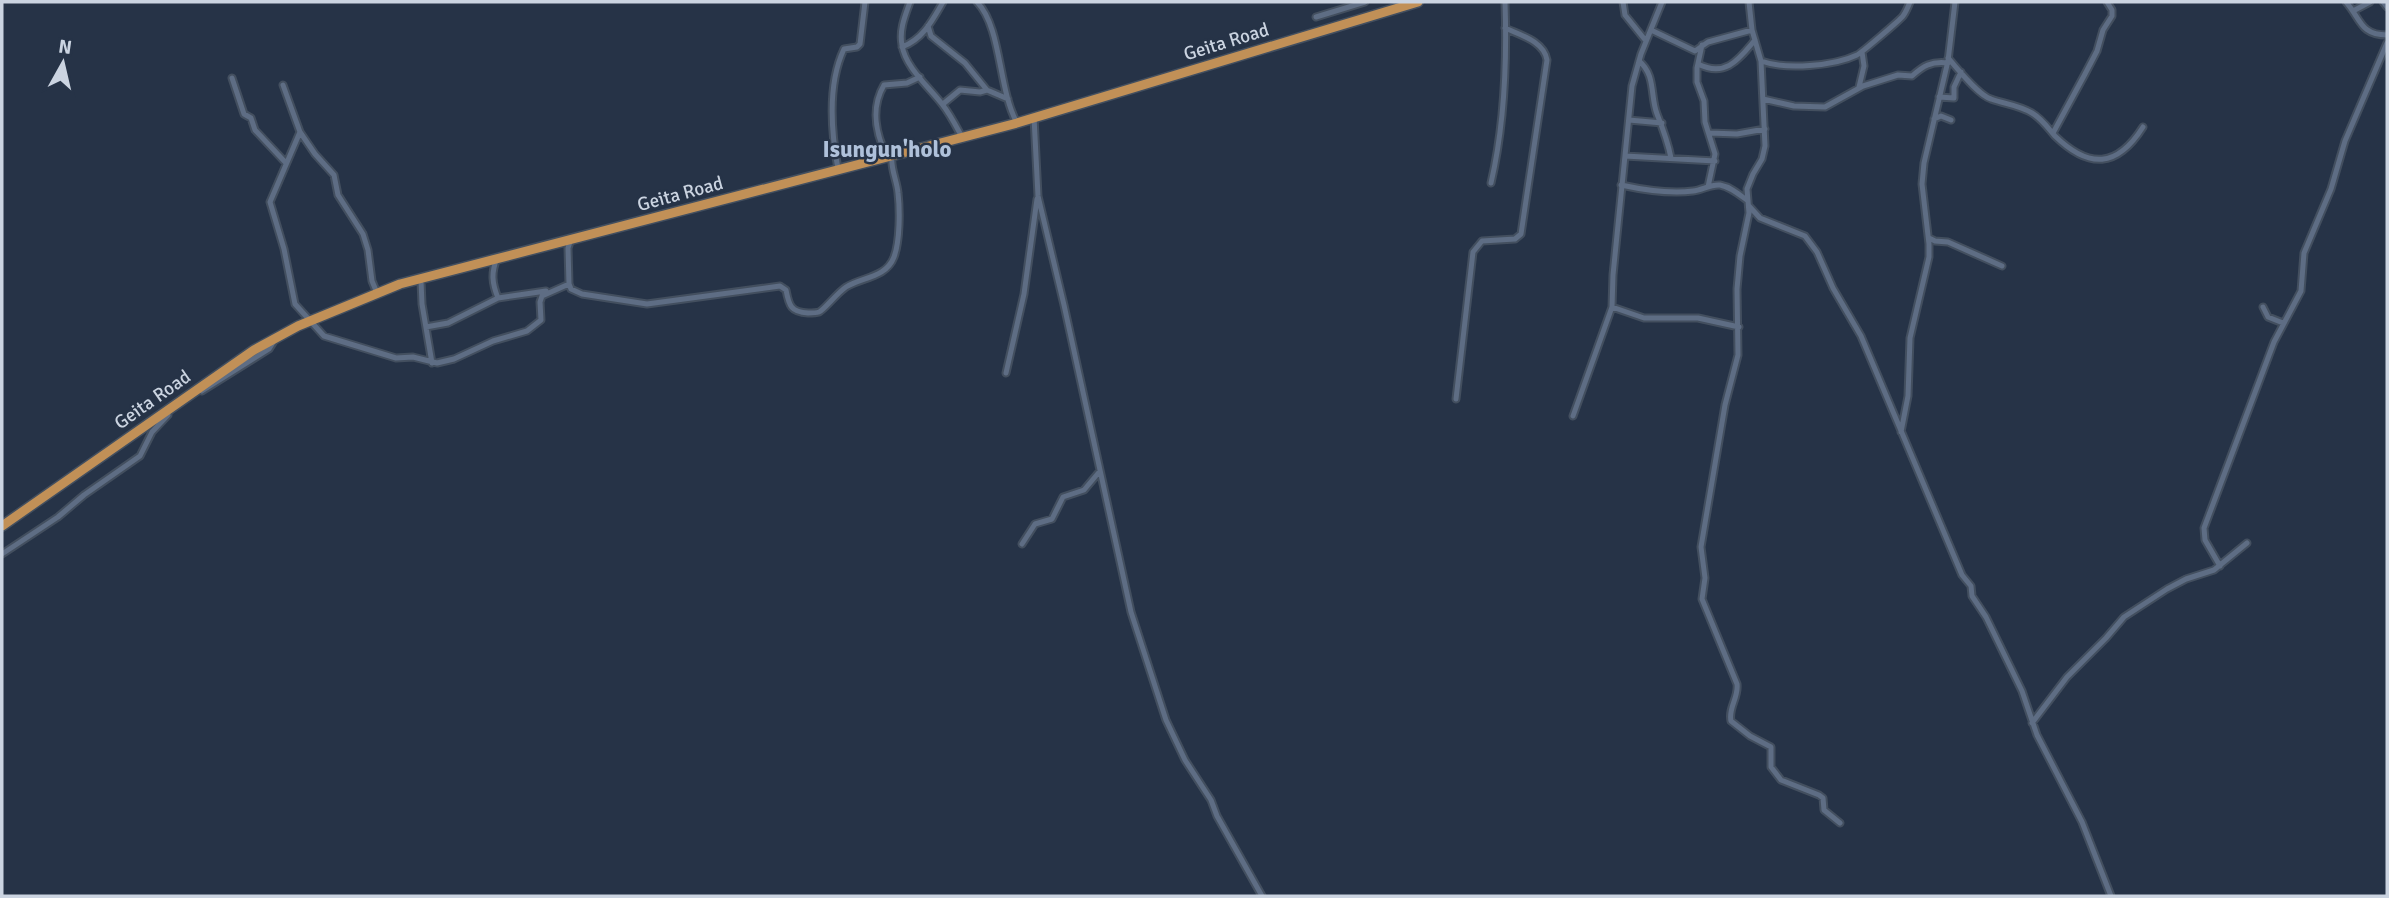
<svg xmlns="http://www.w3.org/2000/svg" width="2389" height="898" font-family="Signika,sans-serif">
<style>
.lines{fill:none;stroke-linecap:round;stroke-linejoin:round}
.minor-casing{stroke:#434f5f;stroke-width:9}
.highway-casing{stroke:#434f5f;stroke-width:12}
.minor{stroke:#5e6d84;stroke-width:5}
.highway{stroke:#c19057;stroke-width:9}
.labels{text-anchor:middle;stroke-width:5;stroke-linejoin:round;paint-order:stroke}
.street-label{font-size:19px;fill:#cbd4e1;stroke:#263347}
.quarter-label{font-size:23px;font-weight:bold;fill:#afc1da;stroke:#263347}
</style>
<rect width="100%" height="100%" fill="#263347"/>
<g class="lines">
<g class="minor-casing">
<path id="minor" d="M910 2C905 16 899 30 902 45 905 67 929 87 942 104 950 114 956 126 962 137
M977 2C1002 28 998 89 1017 123
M1623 2 1625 15 1646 41
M1749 2 1752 30 1761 61 1765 146 1762 159 1753 174 1747 189 1749 213 1740 256 1737 289 1738 355 1725 405 1701 547 1705 578 1702 599 1737 684C1739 697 1728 708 1731 721L1750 736 1771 747V767L1781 780 1819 795 1823 798 1824 810 1840 823
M2346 2C2361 19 2360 35 2387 35
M2383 2 2387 7
M2353 11 2370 2
M1316 17 1365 2
M928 26 931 36 965 63 987 90 1008 99
M1651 30 1695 51 1708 42 1752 30
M1702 45 1697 68V82L1704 101 1705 122 1715 154 1708 187
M902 47C923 39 932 21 943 2
M1948 58C1958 69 1978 95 1991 99 2005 104 2019 105 2032 113 2042 119 2048 128 2055 136 2089 169 2117 168 2143 127
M1639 61C1656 75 1650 96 1657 114 1663 129 1668 142 1671 158
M1761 61C1786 70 1834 66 1857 55 1860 54 1900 20 1903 16 1906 12 1908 7 1910 2
M1698 64C1726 78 1739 59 1755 40
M232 78 244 114 251 118 255 130 286 163
M283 85 300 132 315 154 334 175 338 195 363 234 368 250 372 281 377 293
M1859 87 1864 66 1862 52
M1939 97 1954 98V87L1961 72
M1763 99 1794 106 1825 107 1863 86 1898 75 1912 76C1923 66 1931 61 1948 63
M943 104 960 90 980 92 987 90
M1034 117 1038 196 1064 305 1131 612 1166 720 1185 760 1211 800 1217 816 1262 896
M1934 119 1941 116 1951 120
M1629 120 1662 123
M300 132 270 202 284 249 295 304 324 336 396 358 413 357 437 363 454 359 493 341 527 331 541 320 540 302 542 296 569 284
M1710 133 1737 134 1765 129
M2053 133 2085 74 2097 51 2103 30 2112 16V10L2107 2
M1625 156 1715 161
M887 157C876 134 870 109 884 85L907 83 920 77
M838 169C831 131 827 85 844 49L857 47 860 44 865 2
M1491 183C1504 127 1507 60 1505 2
M1621 185C1644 190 1670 194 1693 191 1702 190 1711 184 1720 185 1731 187 1740 195 1748 201
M1749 206 1760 218 1805 236 1817 252 1833 288 1861 336 1962 575 1971 586 1972 596 1986 617 2022 691 2037 735 2082 822 2111 896
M1929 238 1935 241 1948 242 2002 266
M571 239 568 248 569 284 571 289 582 294 647 304 780 286 786 290C789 306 791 312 808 313 811 313 816 313 819 312 824 310 837 293 846 287 862 277 886 278 894 257 900 241 900 210 898 193 897 181 890 167 892 156
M497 258C491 273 492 283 498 298
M425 278 421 281 422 304 432 363
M1612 307 1644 318H1698L1739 327
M2263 307 2268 317 2283 323
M426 327 448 323 498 298 546 291
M1006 373 1024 294 1037 199
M202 391 269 349 274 341
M1456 399 1473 252 1482 241 1515 239 1521 234 1547 60C1544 41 1520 35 1505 28
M1573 416 1612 307 1613 275 1632 86 1641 54 1662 2
M1901 432 1908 396 1910 338 1929 257V244L1922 184 1924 163 1948 61 1955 2
M1022 544 1035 524 1052 519 1063 497 1084 490 1100 471
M2 554 58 517 84 495 140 456 152 432 168 415
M2220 566 2205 540 2204 528 2274 342 2301 291 2304 253 2331 189 2345 141 2387 43
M2032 723 2067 677 2106 638 2124 617 2167 589 2186 579 2214 570 2247 543"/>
</g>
<g class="highway-casing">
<path id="highway" d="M2 526 254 350 298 326 400 284 1017 123 1418 2"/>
</g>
<use href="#minor" class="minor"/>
<use href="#highway" class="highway"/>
</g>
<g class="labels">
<g class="street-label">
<text transform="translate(1226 41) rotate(-17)" y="7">Geita Road</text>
<text transform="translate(680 193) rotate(-15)" y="7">Geita Road</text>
<text transform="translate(152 399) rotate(-35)" y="7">Geita Road</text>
</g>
<g class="quarter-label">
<text x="887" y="157">Isungun'holo</text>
</g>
</g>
<rect width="2389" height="898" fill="none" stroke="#cbd4e1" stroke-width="7"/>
<g transform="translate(63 63) rotate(8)" stroke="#263347" stroke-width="5" paint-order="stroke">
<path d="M0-5L12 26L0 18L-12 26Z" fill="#cbd4e1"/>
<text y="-10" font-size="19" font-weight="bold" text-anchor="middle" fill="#cbd4e1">N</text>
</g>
</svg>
